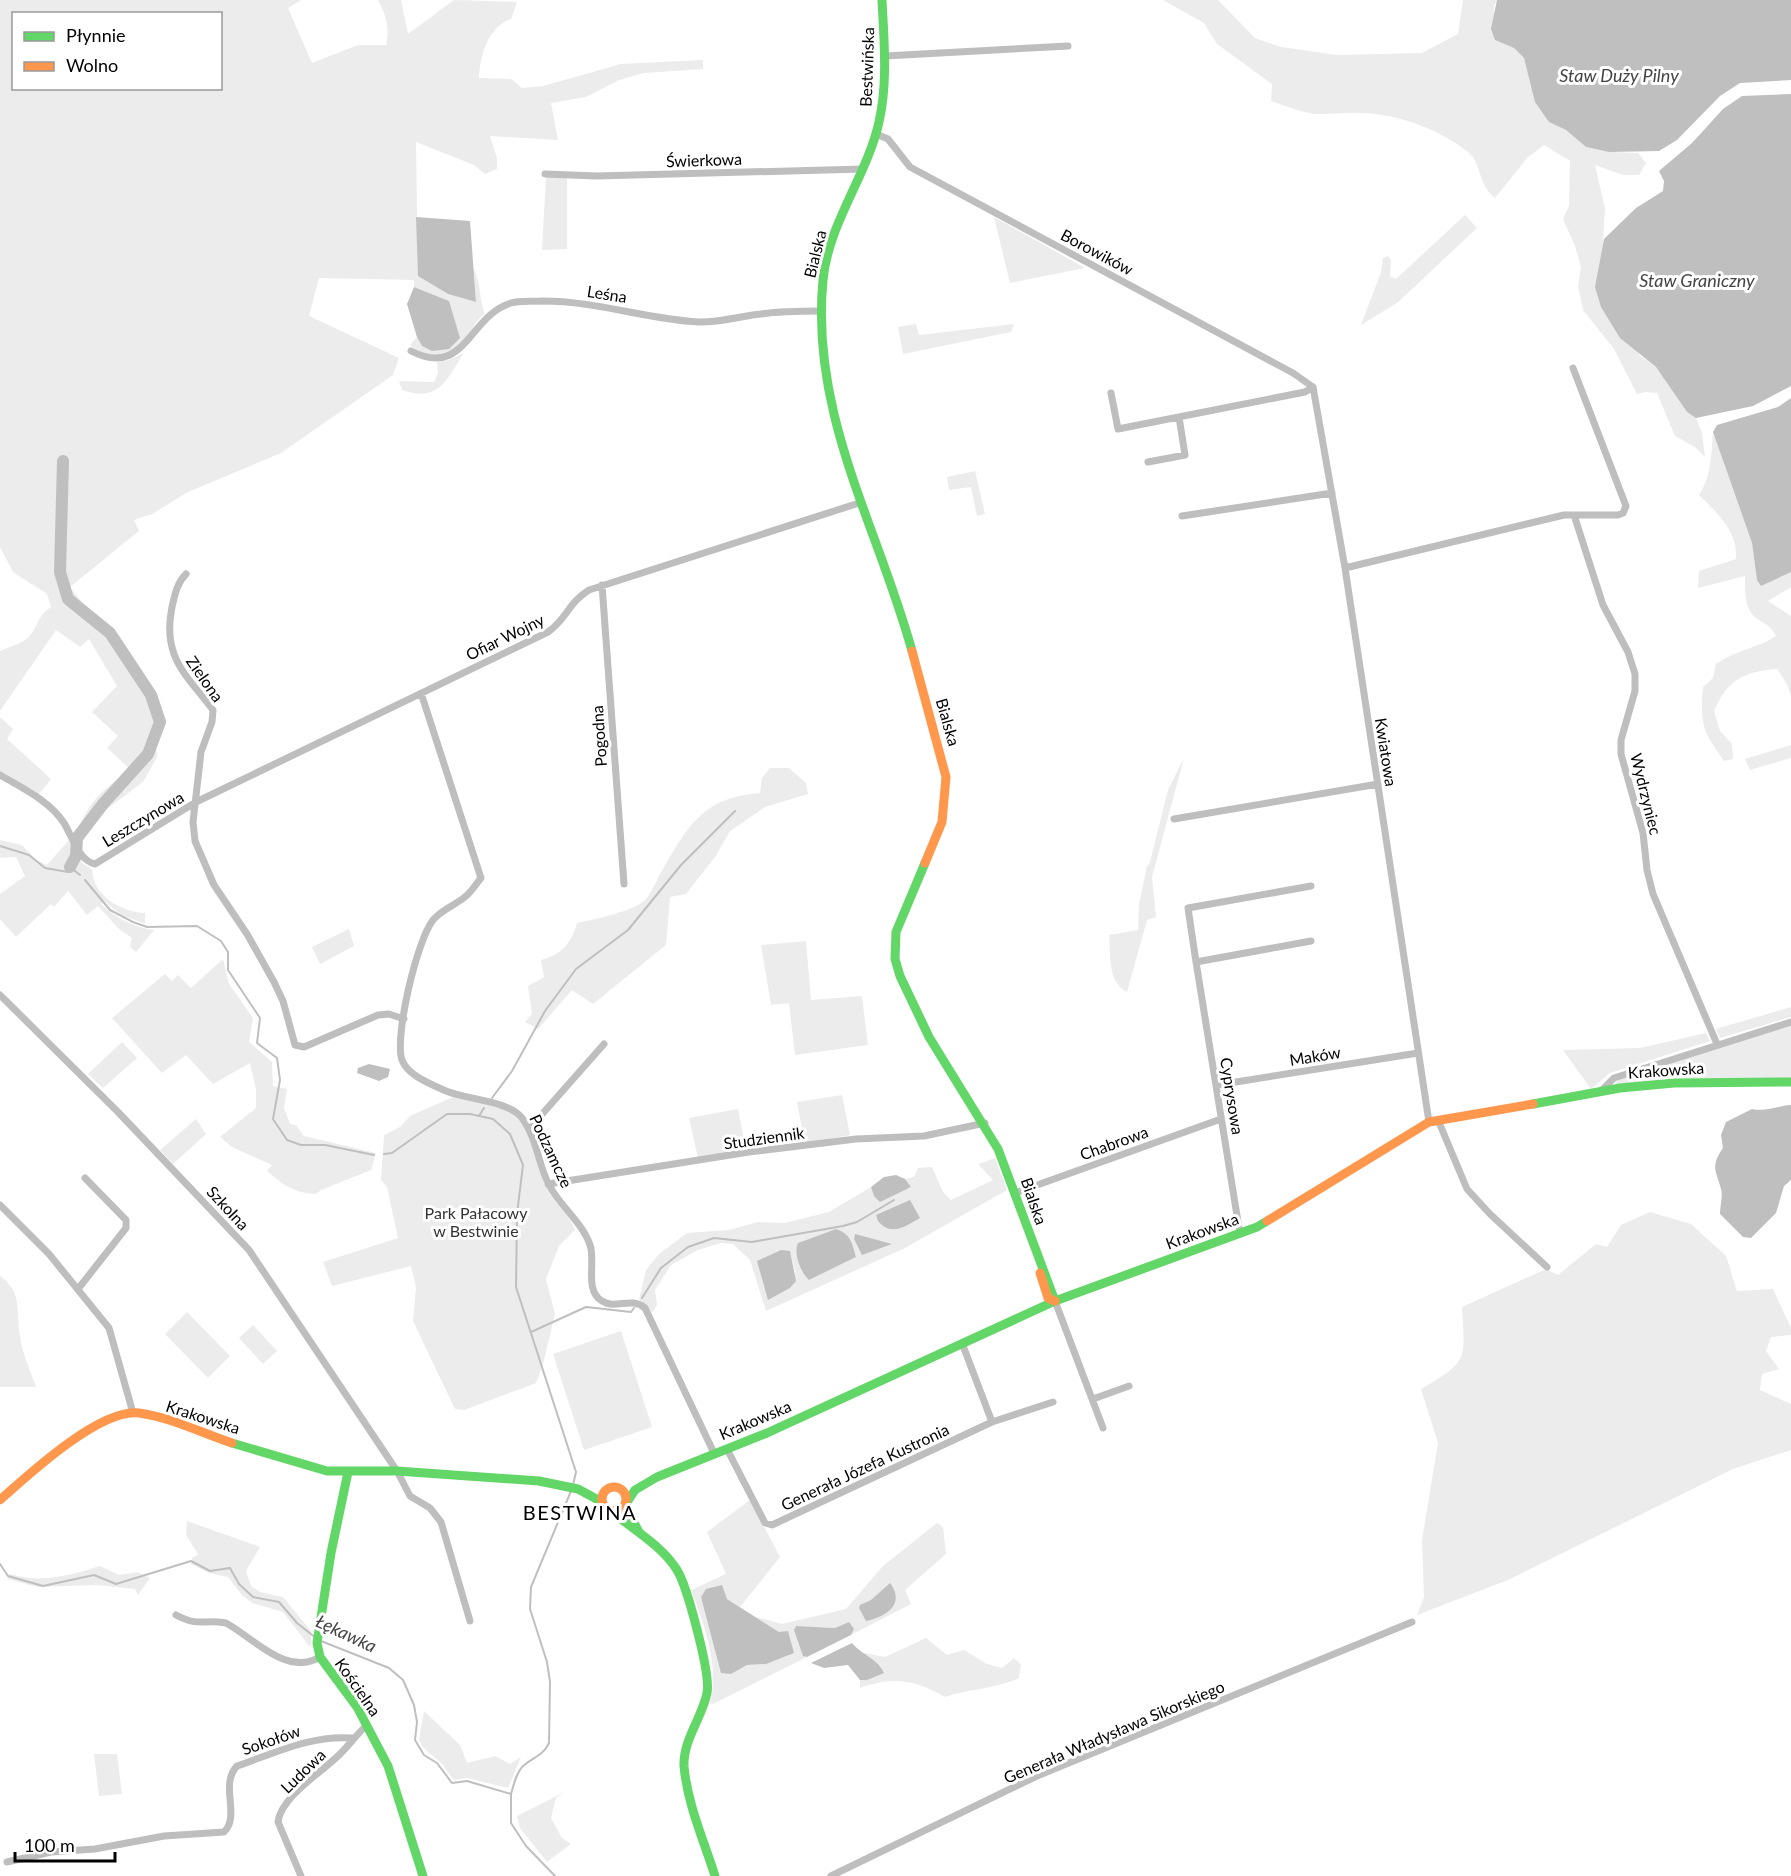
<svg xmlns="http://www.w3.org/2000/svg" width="1791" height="1876" font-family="Lato,sans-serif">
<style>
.green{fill:#ececec;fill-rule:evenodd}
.water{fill:#bfbfbf}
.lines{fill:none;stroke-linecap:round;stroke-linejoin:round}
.stream{stroke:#bfbfbf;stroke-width:2}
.river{stroke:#bfbfbf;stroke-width:12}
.street{stroke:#bebebe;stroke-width:7}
.fast{stroke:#63d668;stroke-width:9}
.slow{stroke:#ff974d;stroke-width:9}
.labels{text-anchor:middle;stroke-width:6;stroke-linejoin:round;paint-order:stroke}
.street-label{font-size:16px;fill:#000;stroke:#fff}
.park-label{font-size:16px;fill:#333;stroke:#fff}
.water-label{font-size:18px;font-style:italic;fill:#444;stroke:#fff}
.quarter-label{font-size:20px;letter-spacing:1.5px;fill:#000;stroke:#fff}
</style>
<rect width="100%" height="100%" fill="#fff"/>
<path class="green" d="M0 0H301L288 8 312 63 358 45H386C390 28 386 15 378 0H401L408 34 454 0 517 2 511 19C488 27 480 56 479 78L511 79 522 88 543 86 621 64 703 60V69L644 73 619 80 586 97 551 103 558 140 490 136 497 158V169L485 174 474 165 416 142 418 276 448 294 476 302 474 269C481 283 479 299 485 314 472 322 470 339 459 349 444 362 423 356 410 345L417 337 422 346 449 301 414 287V280L319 278 309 316 399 358 393 375 281 453 186 493 152 514 134 520 139 531 70 587C106 634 144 666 165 724L156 741 157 757 143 782 91 821 79 843 75 837C88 801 101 792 130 769L107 748 118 736 92 712 117 686 89 639 80 647 56 630 0 711V651C10 646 24 644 31 634 41 621 36 618 51 607L47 594 13 572 0 547ZM14 14H220V88H14Z
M1163 0H1218L1255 38 1281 47 1337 55 1422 53 1458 34 1463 0H1497L1494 6 1495 40 1514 48 1524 58 1530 78 1549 122 1566 130 1586 147 1609 152 1638 153 1646 163 1639 175H1623L1595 165 1605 209 1602 257 1639 355 1656 367 1687 412 1696 418 1702 433 1705 457 1695 447 1675 436 1657 393 1645 392 1637 394 1614 349 1583 310 1578 286 1581 267 1575 246 1563 219 1569 206 1570 161 1544 145 1527 158 1495 198C1476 182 1483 164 1468 152 1439 129 1398 114 1361 113 1348 112 1334 114 1320 114 1303 114 1287 106 1271 101L1272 84 1217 44 1204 23Z
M546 176 567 178V249L542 250Z
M1465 215 1477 228 1397 303 1361 325 1381 272 1383 258 1388 256 1391 260 1390 277 1396 279Z
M994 217 1085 268 1010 283Z
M916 324 919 335 1014 324 1011 332 903 354 898 327Z
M464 353C446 380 439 403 402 390L399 381 434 382 438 373 437 362 449 360Z
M1713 432 1752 543 1757 580 1791 572V587L1768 601 1791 616V697L1787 684 1777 669C1743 672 1728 679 1714 711L1720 731 1732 744 1733 759 1724 761C1702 730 1700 724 1703 687L1713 678 1716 664C1738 649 1756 649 1776 636 1771 625 1765 625 1756 618 1744 609 1745 590 1745 576L1698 588 1699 571 1736 559C1738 531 1717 513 1699 495 1712 475 1711 454 1713 432Z
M975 471 985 514 977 516 971 487 949 490 947 477Z
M0 717 13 729 7 739 51 779 39 794 0 771Z
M1791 745V758L1750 770 1745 759Z
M1184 758 1152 877 1156 917 1147 920 1127 992C1107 982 1111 954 1109 935L1138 930 1139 904 1147 866 1150 862 1168 790Z
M770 768H789L806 783 808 794 765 807 730 831 715 857 686 894 670 897 666 945 593 1004 572 990 538 1029 525 1022 532 1014 528 986 544 977 541 960C562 954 571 944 577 923 594 919 634 912 646 899 653 890 658 877 664 867 690 822 706 797 760 793L762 778Z
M0 840 22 845 36 860 47 865 69 840 83 864 92 869C93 896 121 912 145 913V924L120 914 104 901 101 904C114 917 135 928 154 930L136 952 130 947 132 938 119 929 98 906 87 915 68 891 54 907 51 904 16 937 0 919V894L25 876 16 857 0 858Z
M349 929 354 946 320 964 312 947Z
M806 941 811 1000 862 996 868 1045 795 1055 789 1003 771 1005 761 945Z
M223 959 229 984 253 1018 249 1042 272 1062 273 1086 287 1089 284 1108 290 1124 296 1125 304 1136 376 1153 371 1170 321 1190 316 1194C294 1193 283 1185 267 1171L272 1165 232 1147 220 1137 256 1108V1089L250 1063 213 1084 186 1055 162 1073 112 1018 165 974 172 981 178 975 191 988Z
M1791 1007V1017L1720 1038 1716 1029Z
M1791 1024V1078H1671L1615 1085 1617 1081Z
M1706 1033 1710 1041 1610 1073 1591 1089 1563 1050 1640 1048Z
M122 1042 137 1058 103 1088 88 1074Z
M842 1095 850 1135 805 1144 797 1102Z
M453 1097C469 1102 492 1103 507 1111 533 1124 535 1159 544 1183 551 1200 568 1213 575 1230L559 1246 546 1279 555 1314 543 1364 536 1383 464 1410 455 1409 413 1321 416 1287 411 1266 332 1286 323 1262 398 1238 387 1187 381 1180 384 1135 400 1127 410 1116Z
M738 1109 746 1150 698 1158 689 1118Z
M196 1119 206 1134 173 1164 160 1150Z
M995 1158 1007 1190 905 1248 766 1311 750 1260 733 1244 721 1243 698 1250 671 1265 655 1290 657 1305 652 1313 639 1299 646 1270 659 1254 687 1233 729 1230 758 1222 785 1223 829 1212 871 1187 874 1196 911 1188 905 1179 914 1177 918 1168 932 1167 943 1192 951 1200 993 1180 978 1164ZM836 1229 856 1257 809 1280C799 1271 795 1256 798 1243ZM790 1251 795 1272 790 1288 783 1292 764 1287 762 1275Z
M1650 1212 1691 1224 1726 1256 1737 1291 1773 1289 1791 1328V1335L1771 1337 1766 1351 1779 1369 1762 1374 1760 1390 1791 1404V1450L1733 1469 1508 1580 1417 1615 1424 1597 1422 1540 1438 1443 1421 1389C1469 1361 1465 1360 1462 1307L1546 1269 1558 1275 1596 1244 1607 1247 1621 1225Z
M0 1276C23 1292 16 1312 20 1336 22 1353 30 1370 36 1387H0Z
M187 1312 230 1356 208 1378 165 1334Z
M253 1325 277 1351 263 1364 239 1338Z
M621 1331 652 1427 584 1450 553 1354Z
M750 1500 780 1557 740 1607 727 1599 731 1674 747 1665 766 1664 779 1632 756 1617 782 1624 846 1609 883 1566 937 1523 943 1527 946 1554 905 1590 911 1604 851 1635 854 1629 843 1625 835 1628 796 1626 803 1656 807 1657 713 1704 710 1703C720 1666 704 1625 691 1590L726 1574 707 1532Z
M187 1521 260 1547 246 1571 251 1586 260 1592 283 1597 311 1631V1645L309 1646 283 1612 252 1603 241 1594 228 1577 209 1573 191 1564 192 1558 198 1554 186 1535Z
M100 1566 119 1575 138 1572 150 1578 138 1595 135 1589 97 1585 38 1587 7 1579 10 1574C40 1584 71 1575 100 1566Z
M926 1638 947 1655 964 1650 987 1664 1002 1668 1014 1658 1021 1665 1019 1678C999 1688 968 1689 945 1697 915 1680 893 1676 860 1688V1680H867L859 1652 885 1657Z
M424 1711 460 1745 467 1763 495 1756 510 1764 521 1757 508 1788 467 1778 454 1780C448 1774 445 1766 439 1761 429 1752 426 1753 419 1740Z
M94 1754H117L122 1794 99 1796Z
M565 1792 556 1798 551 1818 562 1838 571 1844 547 1862 520 1828 517 1816Z"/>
<path class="water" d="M1497 0H1791V80L1740 83 1720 96 1677 140 1659 151 1609 152 1586 147 1566 130 1549 122 1535 102 1524 58 1514 48 1495 40 1491 29Z
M1791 94V386L1753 406 1696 418 1687 412 1656 367 1620 338 1601 307 1595 287 1604 239 1636 208 1663 191 1664 181 1659 171 1692 143 1723 109 1742 96Z
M416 217 470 221 476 302 448 294 418 276Z
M414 287 449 301 460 338 449 349 432 351 422 346 417 337 407 304Z
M1791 398V572L1761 586 1757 580 1752 543 1713 432 1717 425 1778 407Z
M369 1064 390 1069 388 1077 379 1081 357 1073 358 1068Z
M1791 1105V1180L1784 1186 1776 1213 1751 1238 1743 1237 1720 1214C1720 1206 1723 1196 1721 1189 1716 1170 1710 1167 1723 1148L1721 1135 1726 1122 1752 1109C1766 1112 1777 1106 1791 1105Z
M896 1175 905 1179 911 1187 880 1202 874 1196 871 1187 884 1177Z
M910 1200 920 1218C906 1226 891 1237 878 1221L876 1215Z
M836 1229C851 1234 852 1243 856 1257L809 1280C801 1273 793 1254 798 1243Z
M855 1234 892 1244 862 1255 854 1239Z
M781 1250 790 1251 796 1281 790 1288 768 1300 757 1261Z
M890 1583C906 1604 886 1617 866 1621L859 1608 860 1605 871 1600Z
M722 1585 727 1599 779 1632 788 1631 794 1653 766 1664 747 1665 731 1674 721 1673 701 1597 706 1589Z
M849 1622 854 1629 851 1635 807 1657 803 1656 794 1630 796 1626 835 1628Z
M852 1643C862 1655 878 1659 884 1673L867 1680H860L848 1665 824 1668 811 1663Z"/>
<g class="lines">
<path class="stream" d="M0 846 29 855 45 868 68 872 70 867 80 875
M85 880 110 910 133 922 147 927 197 926 221 941 228 952V970L260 1018 257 1043 277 1058 280 1080 273 1119 287 1140 301 1145H325L374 1155
M492 1098 512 1071 545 1011 576 969 628 930 681 865 735 811
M479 1116 484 1108
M384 1154 392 1153 447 1114H470L493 1119 510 1134 523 1165 517 1214 516 1287 576 1472 573 1485
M642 1298 661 1268 688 1247 714 1238 752 1242 843 1226 857 1222 894 1200
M531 1332 586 1307 631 1312 634 1308
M0 1564 8 1576 43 1586 94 1575 116 1584 191 1561 210 1571 230 1568 239 1584 253 1597 279 1602 297 1623 316 1638
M321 1641 389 1668 403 1680 414 1705 417 1722 415 1740 424 1755 437 1763 452 1783 467 1781 511 1794V1823L526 1846 555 1876
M511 1794C514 1784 516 1773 523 1766 533 1757 543 1756 549 1743L550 1682 547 1662 530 1609 531 1587 571 1491"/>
<path class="river" d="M63 461 60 572 68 599 110 633 151 695 160 722 148 754 103 804 77 838 76 856 70 867"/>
<path class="street" d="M885 56 1068 46
M876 134 888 139 910 167 1293 373 1313 387 1345 568 1429 1122
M545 174 597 176 863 169
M411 351C466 379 468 316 511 303 521 300 533 302 543 301 596 301 646 319 698 322 719 323 740 316 761 314 781 311 801 311 821 311
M1573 368 1626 506 1623 513 1618 515H1574
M1111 393 1118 429 1305 392 1313 387
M1148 462 1185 455 1179 417
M1182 516 1332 493
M1345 568 1564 515H1574L1603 605 1628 652 1635 674V691L1621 740V754L1643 833 1647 870 1653 894 1717 1044
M186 574C177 583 175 594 172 607 162 657 185 673 213 710L212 722 201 752 193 822 195 841 214 885 247 934 274 982 283 1001 295 1045 304 1047 378 1015 389 1014 404 1019
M602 585 624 884
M421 693 481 878C476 884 472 891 466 896 456 905 442 909 433 920 417 940 394 1037 402 1060 408 1076 431 1084 446 1091 467 1100 508 1100 522 1118 537 1138 538 1164 549 1185 560 1206 582 1222 590 1245 596 1261 584 1291 602 1301 616 1310 631 1296 645 1308L714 1453
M0 775C22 788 50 801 64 823 72 836 79 861 95 864L196 802 548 632C567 619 568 603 589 590L859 503
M1174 819 1378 784
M1196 962 1188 908 1311 886
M0 995 118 1112 249 1250 397 1471 410 1496 430 1508 441 1522 470 1621
M1217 1085 1418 1053
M1600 1092 1614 1078 1791 1022
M1438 1120 1467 1189 1490 1214 1547 1267
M529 1129 604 1044
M548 1184 749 1152 856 1139 924 1136 985 1123
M1015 1193 1221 1119
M0 1205 49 1254 109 1328 133 1413
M1240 1234 1196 962 1311 941
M78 1289 126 1228V1220L85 1178
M1055 1301 1103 1428
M962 1343 992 1422
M1093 1399 1129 1386
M727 1449 765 1523 772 1525 992 1422 1053 1402
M176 1615C198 1627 203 1619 226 1623 255 1639 287 1677 320 1657
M7 1862 51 1852 95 1849 164 1836 224 1832C241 1816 219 1785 237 1766 275 1753 311 1735 352 1738
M301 1876 278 1822C281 1796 324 1771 341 1753 350 1744 357 1734 367 1725
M831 1876 1037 1776 1412 1622"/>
<path class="fast" d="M882 0C884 41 888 82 879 122 867 176 828 224 823 280 810 415 878 527 912 651
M925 863 896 932 895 959 900 976 929 1037 998 1149 1055 1301
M1533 1104 1620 1088 1674 1083 1791 1082
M232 1443 327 1471H397L539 1481 578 1489 602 1502
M348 1472 331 1553 317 1643 320 1657 357 1707 388 1766 423 1876
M612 1512C633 1529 662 1546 677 1570 687 1586 711 1674 707 1693 702 1718 683 1740 684 1766 687 1803 704 1841 715 1876
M639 1532 627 1510V1502L635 1490 657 1477 767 1433 1055 1301 1257 1227 1267 1221"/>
<path class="slow" d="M912 651 946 777 942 822 925 863
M1267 1221 1429 1122 1533 1104
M1040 1273 1048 1298 1055 1301
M602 1499a12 12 0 1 1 24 0a12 12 0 1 1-24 0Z
M0 1500C28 1475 100 1408 139 1413 170 1417 202 1433 232 1443"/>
</g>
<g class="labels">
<g class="street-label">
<text transform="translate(867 67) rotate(-88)" y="6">Bestwińska</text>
<text transform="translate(704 160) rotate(-2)" y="6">Świerkowa</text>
<text transform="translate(1097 252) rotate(28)" y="6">Borowików</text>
<text transform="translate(815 254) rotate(-76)" y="6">Bialska</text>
<text transform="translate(607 294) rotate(9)" y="6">Leśna</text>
<text transform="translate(505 637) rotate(-26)" y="6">Ofiar Wojny</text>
<text transform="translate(205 679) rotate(55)" y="6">Zielona</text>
<text transform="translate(948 722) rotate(74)" y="6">Bialska</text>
<text transform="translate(599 736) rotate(-94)" y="6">Pogodna</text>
<text transform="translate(1386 752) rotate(81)" y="6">Kwiatowa</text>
<text transform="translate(1646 794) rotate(76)" y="6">Wydrzyniec</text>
<text transform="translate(143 819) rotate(-31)" y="6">Leszczynowa</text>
<text transform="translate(1315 1056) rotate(-9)" y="6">Maków</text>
<text transform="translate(1666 1070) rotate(-4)" y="6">Krakowska</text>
<text transform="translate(1232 1096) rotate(81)" y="6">Cyprysowa</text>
<text transform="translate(764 1138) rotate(-8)" y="6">Studziennik</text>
<text transform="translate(1114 1143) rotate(-20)" y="6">Chabrowa</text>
<text transform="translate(551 1151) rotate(65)" y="6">Podzamcze</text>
<text transform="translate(1034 1201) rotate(71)" y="6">Bialska</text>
<text transform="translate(228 1208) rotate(47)" y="6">Szkolna</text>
<text transform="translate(1202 1231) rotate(-20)" y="6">Krakowska</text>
<text transform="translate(203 1417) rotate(18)" y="6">Krakowska</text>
<text transform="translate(755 1420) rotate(-23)" y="6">Krakowska</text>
<text transform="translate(865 1467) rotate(-25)" y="6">Generała Józefa Kustronia</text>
<text transform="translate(358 1687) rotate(55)" y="6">Kościelna</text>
<text transform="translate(1114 1732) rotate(-23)" y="6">Generała Władysława Sikorskiego</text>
<text transform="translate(271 1740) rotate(-19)" y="6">Sokołów</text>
<text transform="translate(303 1771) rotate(-44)" y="6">Ludowa</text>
</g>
<g class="park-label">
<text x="476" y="1219">Park Pałacowy<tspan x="476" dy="18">w Bestwinie</tspan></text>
</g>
<g class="water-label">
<text x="1619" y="82">Staw Duży Pilny</text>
<text x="1697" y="287">Staw Graniczny</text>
<text transform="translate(346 1634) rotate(25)" y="6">Łękawka</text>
</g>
<g class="quarter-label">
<text x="580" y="1520">BESTWINA</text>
</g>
</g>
<rect x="12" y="12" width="210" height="78" fill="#ffffff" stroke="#999999" stroke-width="1.5"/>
<rect x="24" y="32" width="30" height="9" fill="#63d668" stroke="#999999" stroke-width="1.5"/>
<text x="66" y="42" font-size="18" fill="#000000">Płynnie</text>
<rect x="24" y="62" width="30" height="9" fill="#ff974d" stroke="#999999" stroke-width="1.5"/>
<text x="66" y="72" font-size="18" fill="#000000">Wolno</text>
<path d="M15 1852v9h100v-9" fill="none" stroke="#000000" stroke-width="3"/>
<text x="24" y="1852" font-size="18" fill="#000000" stroke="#ffffff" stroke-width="4.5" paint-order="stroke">100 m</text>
</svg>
